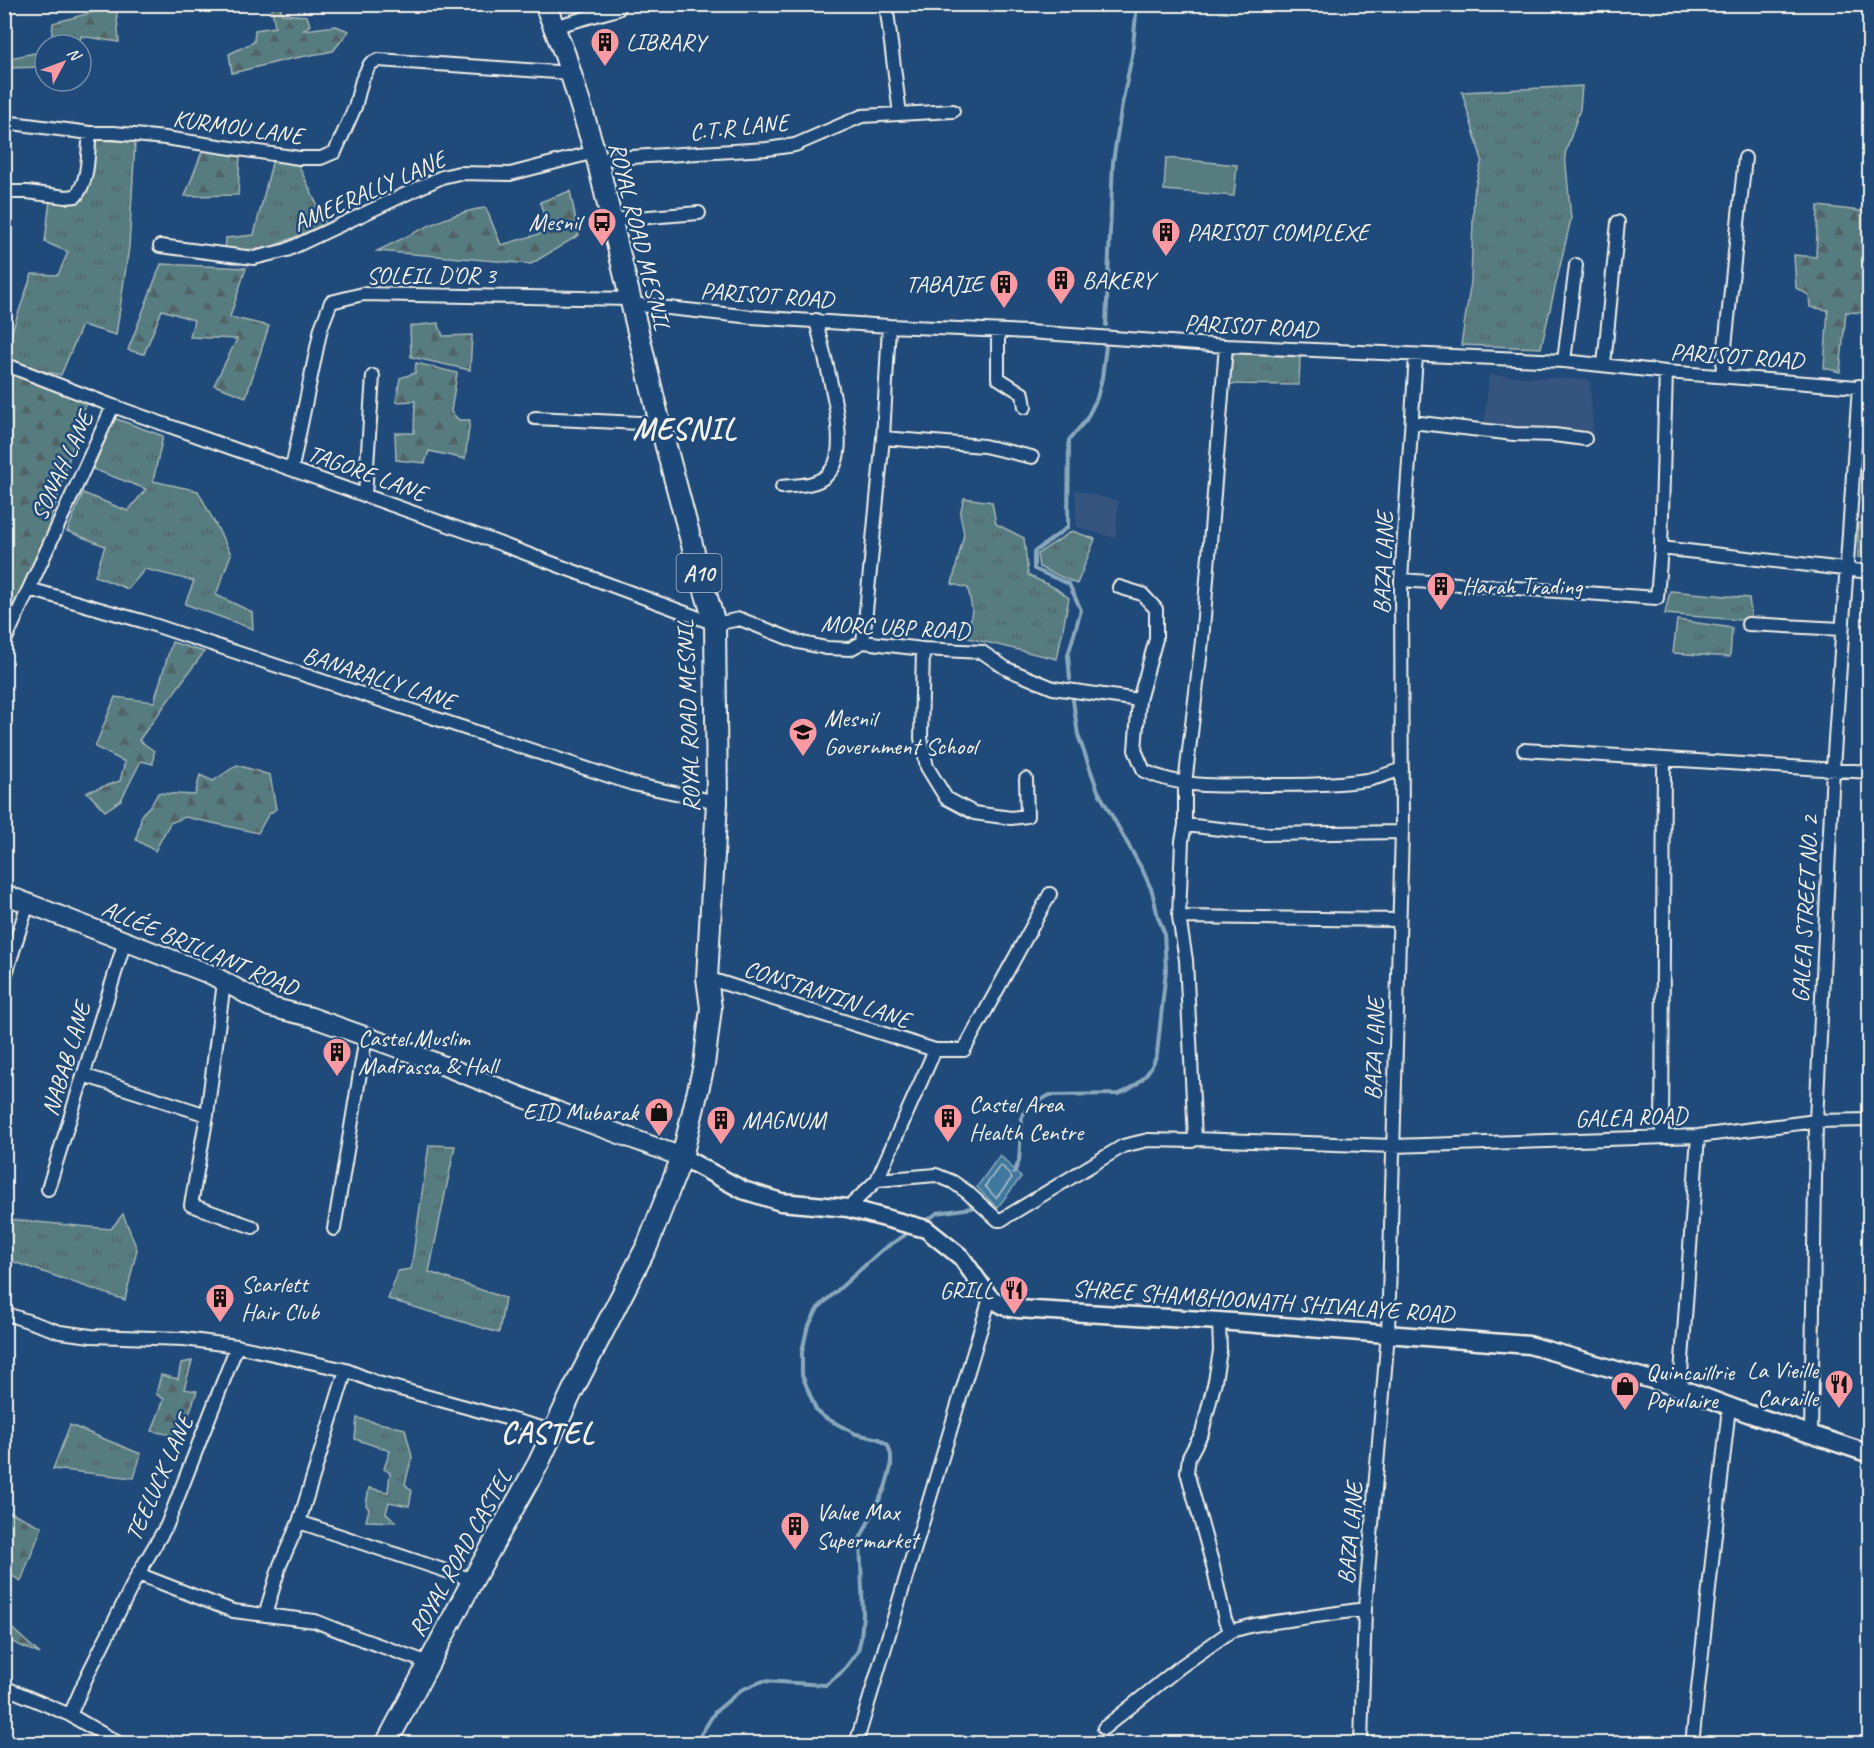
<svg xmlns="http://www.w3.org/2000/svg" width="1874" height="1748" font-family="Caveat,sans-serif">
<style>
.built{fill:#35557f}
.grass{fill:url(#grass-tufts);stroke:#a6b6b4;stroke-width:1.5}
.forest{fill:url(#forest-firs);stroke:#a6b6b4;stroke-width:1.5}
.park{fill:#577b80;stroke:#a6b6b4;stroke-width:1.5}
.water{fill:#41779d;stroke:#89a8bb;stroke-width:1.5}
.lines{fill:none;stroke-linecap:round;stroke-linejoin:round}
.shore{stroke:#acc0ca;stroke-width:1.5}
.stream{stroke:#89a8bb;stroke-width:4}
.minor-casing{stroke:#f4f1e8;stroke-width:16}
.tertiary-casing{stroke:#f4f1e8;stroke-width:21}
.secondary-casing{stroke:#f4f1e8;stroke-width:22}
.primary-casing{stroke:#f4f1e8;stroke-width:24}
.minor{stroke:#1f4a7a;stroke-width:12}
.tertiary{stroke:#1f4a7a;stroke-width:16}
.secondary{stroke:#1f4a7a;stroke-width:18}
.primary{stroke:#1f4a7a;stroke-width:20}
.labels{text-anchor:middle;stroke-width:5;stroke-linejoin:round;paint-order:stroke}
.shield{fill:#1f4a7a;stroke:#b4bfc7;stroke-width:1.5}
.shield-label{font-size:22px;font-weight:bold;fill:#f4f1e8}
.poi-label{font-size:24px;fill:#f4f1e8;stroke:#1f4a7a;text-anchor:start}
.street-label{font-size:24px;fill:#f4f1e8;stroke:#1f4a7a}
.district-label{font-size:30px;font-weight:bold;letter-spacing:1.5px;fill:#f4f1e8;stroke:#1f4a7a}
</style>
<defs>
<pattern id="grass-tufts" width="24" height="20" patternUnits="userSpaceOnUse" patternTransform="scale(1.5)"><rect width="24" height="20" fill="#577b80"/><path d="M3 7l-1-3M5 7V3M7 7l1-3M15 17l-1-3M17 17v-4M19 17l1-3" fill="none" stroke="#516466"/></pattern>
<pattern id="forest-firs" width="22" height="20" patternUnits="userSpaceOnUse" patternTransform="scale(1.5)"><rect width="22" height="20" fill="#577b80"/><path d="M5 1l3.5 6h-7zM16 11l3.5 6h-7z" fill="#516466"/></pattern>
</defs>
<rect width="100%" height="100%" fill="#1f4a7a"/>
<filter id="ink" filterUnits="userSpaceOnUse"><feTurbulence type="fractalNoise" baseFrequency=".0167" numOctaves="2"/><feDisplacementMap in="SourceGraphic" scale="12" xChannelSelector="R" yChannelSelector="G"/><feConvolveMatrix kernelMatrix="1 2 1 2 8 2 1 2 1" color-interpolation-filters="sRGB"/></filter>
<g filter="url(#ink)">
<path class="built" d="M1489 375 1590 380 1593 433 1484 430Z
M1075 490 1118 501 1116 538 1077 527Z"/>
<path class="grass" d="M1582 86 1580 109 1565 154 1571 219 1541 348 1461 345 1471 281 1474 191 1482 160 1462 92Z
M96 140 135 142 129 247 116 335 82 325 61 375 5 363V351L32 274 58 275 68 252 45 242 50 200 71 204 87 192Z
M273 159 298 164 326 224 269 248 225 251 226 238 254 235Z
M1229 349 1300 357 1299 385 1229 384Z
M114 418 163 436 153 481 198 491 231 554 216 595 252 612 253 629 185 604 194 581 145 569 128 589 95 576 105 546 67 531 83 493 128 511 146 489 93 469Z
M964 498 992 502 996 524 1024 538 1028 575 1055 588 1069 598 1057 659 968 638 972 609 968 588 952 584 964 534 960 514Z
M1858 523 1869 524V558L1858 557Z
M1072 531 1095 539 1077 584 1039 567 1037 554Z
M1670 591 1749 598 1752 621 1665 614Z
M1677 620 1732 628 1730 657 1673 653Z
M429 1145 455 1146 429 1272 505 1298 499 1333 388 1299 398 1271 411 1269Z
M123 1214 137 1249 125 1300 5 1259V1219L111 1229Z
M357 1418 405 1429 412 1457 405 1484 412 1491 409 1506 389 1502 386 1513 396 1522 366 1521 369 1509 366 1505 369 1488 388 1492 390 1473 384 1469 390 1451 355 1439Z
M70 1425 141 1454 134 1478 53 1469Z"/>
<path class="forest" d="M275 5H280L282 14 307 16 310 25 304 30 336 26 349 31 333 51 290 59 232 73 229 54 254 42 255 30 275 27 272 9Z
M116 6 119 42 81 36 79 45H48L51 42 53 23Z
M45 48V67L5 68V59L40 52Z
M203 149 240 154 238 195 185 196Z
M570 191 579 235 531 264 377 251C409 236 451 211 486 208L501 245 543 233 546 223 540 202Z
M1818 206 1869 212V313L1846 312 1840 372 1824 368 1828 310 1810 307 1809 295 1796 288 1794 255 1816 257Z
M161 264 246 268 230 317 269 326 246 397 214 385 237 339 190 337 194 320 162 310 144 354 128 350Z
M438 323 443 336 472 335 470 370 411 357 410 326Z
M416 363 457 373 451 412 459 420H470L465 459 429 451 425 463 396 460 395 433H414L415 401 396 402 400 378 415 373Z
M4 365 88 396 31 586 11 621 4 618Z
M172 642 204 652 139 740 154 751 153 764 141 761 121 800 105 811 87 792 120 781 125 762 95 747 115 697 154 702Z
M237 765 270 775 276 809 268 815 258 833 185 817 170 823 155 851 136 840 142 814 152 804 158 793 195 795 200 775 213 781Z
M192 1361 184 1389 197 1391 181 1437 152 1431 164 1399 156 1394 161 1375 178 1379 181 1363Z
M4 1509 42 1527 21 1581 5 1572Z
M5 1622 40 1654 5 1639Z"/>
<path class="park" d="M1166 158 1237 165 1234 196 1164 190Z"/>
<path class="water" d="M1000 1155 1021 1177 997 1208 977 1187Z"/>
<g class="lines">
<path class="shore" d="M1000 1166 1003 1167 1012 1178 996 1198 985 1186Z"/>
<path class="stream" d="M1106 325 1113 162 1122 104 1132 56 1137 4
M1070 679 1068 655 1081 610 1069 584 1034 569V552L1068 527 1069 440 1086 420 1097 398 1102 378 1106 346
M1014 1173 1019 1161 1022 1116 1030 1106 1050 1095 1119 1094C1137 1087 1151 1073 1157 1054L1166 970 1164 932 1158 917 1152 891 1143 871 1098 791 1078 735 1073 700
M929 1219 937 1213 972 1208
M695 1744 715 1712 741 1690 763 1681 826 1685 843 1671 858 1651 861 1638 863 1614 860 1539 885 1488 891 1467V1455L888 1445 879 1439 856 1434 824 1417 816 1410 802 1375V1352L807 1329 818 1308 882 1250 905 1235"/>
<g class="minor-casing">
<path id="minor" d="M886 4 900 114
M553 27 618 9
M4 122 90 133H114L165 138 299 158H321L335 152 355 107 362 80 370 64 378 60 571 73
M597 159 767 149 795 145 862 116 953 111
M4 192H27L66 197 76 196C90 178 87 154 90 133
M611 220 699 213
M160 246 254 258 287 250 442 177 459 173 510 174 595 152
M631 304 752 317 889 326 1029 332 1226 346 1564 361 1666 372 1870 388
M998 331V378L1023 394 1025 407
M1564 361 1576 265
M4 364 113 406 482 537 715 624 740 619 798 642 826 648 850 649 863 642 923 649 982 652 1007 669 1053 688 1139 700
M1604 365 1618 222
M1722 375 1745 158
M535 418 660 424
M1412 422 1514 434 1554 435 1585 439
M883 438 889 326
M292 468 321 328 331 302 363 294 630 299
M782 487C796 485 815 486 826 476 830 472 835 466 836 461 847 430 823 354 816 320
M365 495 373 376
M1661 548 1870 572
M1401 580 1657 598 1661 548 1666 372
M1119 587 1142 594 1156 609V639L1139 700 1135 750 1144 771C1181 788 1220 786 1261 785 1296 785 1332 785 1367 780 1378 778 1390 773 1402 769
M29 589 142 621 633 784 717 802
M1748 624 1841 629
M863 642 883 438 984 446 1032 457
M4 643 113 406
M923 649 921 738 927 767 946 798 974 813 1011 818 1027 816 1026 779
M1524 750 1870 772
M1185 825 1264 834 1402 832
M1179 917 1399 920
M707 978 935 1050
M4 980 28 903
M83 1075 207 1115 224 982
M207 1115 191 1205 253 1227
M1662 1137 1664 760
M1195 1139 1186 960 1179 917 1182 841 1185 825V784L1202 641 1226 346
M877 1180 935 1050H964L1050 894
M48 1189 125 941
M848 1208 877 1180 936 1175 953 1182 967 1192 998 1220H1001L1123 1146 1148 1140 1192 1141 1195 1139 1393 1146 1698 1136 1816 1121 1870 1120
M334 1229 366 1037
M4 1313 60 1332 91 1336 184 1339 237 1346 346 1370 378 1383 553 1431
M1219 1321 1220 1351 1215 1381 1202 1433 1189 1457 1187 1472 1212 1562 1225 1620 1231 1631
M1680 1388 1698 1136
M1811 1434 1816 1121 1833 769 1859 386
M299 1522 473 1580
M138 1574 233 1611 315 1621 350 1635 429 1663
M265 1615 280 1565 299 1522 346 1370
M4 1687 70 1715 120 1744
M70 1715 87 1676 138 1574 167 1525 237 1346
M1104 1728 1180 1667 1231 1631 1254 1625 1365 1609
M856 1744 990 1298
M1361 1744 1365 1609 1388 1333 1402 831 1401 580 1416 356
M1692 1744 1729 1407"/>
</g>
<g class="tertiary-casing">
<path id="tertiary" d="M682 1157 743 1190 781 1202 848 1208 926 1229 961 1257 990 1298 1006 1307 1018 1309 1219 1321 1529 1345 1680 1388 1750 1414 1870 1454"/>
</g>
<g class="secondary-casing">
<path id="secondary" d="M4 894 212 975 270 1007 311 1017 412 1053 554 1110 682 1157"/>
</g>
<g class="primary-casing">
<path id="primary" d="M386 1744 473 1580 538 1464 572 1392 648 1244 682 1157 704 1065 711 1008 707 978 717 802 715 624 699 571 660 424 597 159 565 55 545 4"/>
</g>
<use href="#minor" class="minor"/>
<use href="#tertiary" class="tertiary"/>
<use href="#secondary" class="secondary"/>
<use href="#primary" class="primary"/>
</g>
</g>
<defs>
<g id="building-pin" transform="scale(1.5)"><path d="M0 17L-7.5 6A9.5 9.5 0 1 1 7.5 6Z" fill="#ff9aa2" stroke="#1f4a7a"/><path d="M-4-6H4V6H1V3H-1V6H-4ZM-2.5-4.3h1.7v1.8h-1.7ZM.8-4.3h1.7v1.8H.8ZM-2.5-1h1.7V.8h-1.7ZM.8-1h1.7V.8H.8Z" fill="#111"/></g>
<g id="bus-pin" transform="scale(1.5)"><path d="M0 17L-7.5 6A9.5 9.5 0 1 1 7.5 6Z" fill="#ff9aa2" stroke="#1f4a7a"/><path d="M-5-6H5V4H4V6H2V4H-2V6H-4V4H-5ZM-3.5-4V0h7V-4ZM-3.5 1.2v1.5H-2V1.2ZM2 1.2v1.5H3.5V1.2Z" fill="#111"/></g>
<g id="school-pin" transform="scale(1.5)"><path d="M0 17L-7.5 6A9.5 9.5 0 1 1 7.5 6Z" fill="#ff9aa2" stroke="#1f4a7a"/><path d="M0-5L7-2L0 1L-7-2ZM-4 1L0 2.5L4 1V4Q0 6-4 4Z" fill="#111"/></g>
<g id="shop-pin" transform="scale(1.5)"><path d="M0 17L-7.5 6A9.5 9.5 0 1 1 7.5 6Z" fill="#ff9aa2" stroke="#1f4a7a"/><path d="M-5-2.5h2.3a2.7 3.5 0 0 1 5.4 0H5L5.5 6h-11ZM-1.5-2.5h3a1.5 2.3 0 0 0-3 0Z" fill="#111"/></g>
<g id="restaurant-pin" transform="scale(1.5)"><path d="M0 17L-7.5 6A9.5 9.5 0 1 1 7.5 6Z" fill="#ff9aa2" stroke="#1f4a7a"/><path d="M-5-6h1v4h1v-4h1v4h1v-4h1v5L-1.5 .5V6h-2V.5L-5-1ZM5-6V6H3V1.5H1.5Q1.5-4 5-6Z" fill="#111"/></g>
</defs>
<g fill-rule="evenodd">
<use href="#building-pin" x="605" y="42"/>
<use href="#bus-pin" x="602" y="222"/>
<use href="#building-pin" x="1166" y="232"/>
<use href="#building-pin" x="1061" y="280"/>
<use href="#building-pin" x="1004" y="284"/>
<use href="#building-pin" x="1441" y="586"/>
<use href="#school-pin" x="803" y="732"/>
<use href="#building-pin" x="337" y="1052"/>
<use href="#shop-pin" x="659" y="1112"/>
<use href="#building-pin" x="948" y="1118"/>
<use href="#building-pin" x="721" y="1120"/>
<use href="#restaurant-pin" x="1014" y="1290"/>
<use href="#building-pin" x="220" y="1298"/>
<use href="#restaurant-pin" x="1839" y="1384"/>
<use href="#shop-pin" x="1625" y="1386"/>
<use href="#building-pin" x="795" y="1526"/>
</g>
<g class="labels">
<rect class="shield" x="676.5" y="554" width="45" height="38" rx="4.5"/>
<g class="shield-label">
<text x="699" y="581">A10</text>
</g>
<g class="poi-label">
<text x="626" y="50">LIBRARY</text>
<text x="581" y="230" text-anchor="end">Mesnil</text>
<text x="1187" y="240">PARISOT COMPLEXE</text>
<text x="1082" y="288">BAKERY</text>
<text x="983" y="292" text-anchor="end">TABAJIE</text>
<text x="1462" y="594">Harah Trading</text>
<text x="824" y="726">Mesnil<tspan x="824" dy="28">Government School</tspan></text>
<text x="358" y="1046">Castel Muslim<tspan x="358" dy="28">Madrassa &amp; Hall</tspan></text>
<text x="969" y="1112">Castel Area<tspan x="969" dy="28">Health Centre</tspan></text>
<text x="638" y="1120" text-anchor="end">EID Mubarak</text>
<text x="742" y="1128">MAGNUM</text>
<text x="241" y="1292">Scarlett<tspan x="241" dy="28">Hair Club</tspan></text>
<text x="993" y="1298" text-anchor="end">GRILL</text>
<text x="1818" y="1378" text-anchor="end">La Vieille<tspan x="1818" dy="28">Caraille</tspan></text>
<text x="1646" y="1380">Quincaillrie<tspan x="1646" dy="28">Populaire</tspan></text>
<text x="816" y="1520">Value Max<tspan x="816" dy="28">Supermarket</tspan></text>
</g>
<g class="street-label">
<text transform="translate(238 127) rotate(8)" y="8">KURMOU LANE</text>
<text transform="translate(739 127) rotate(-6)" y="8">C.T.R LANE</text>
<text transform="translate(369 191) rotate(-24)" y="8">AMEERALLY LANE</text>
<text transform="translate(640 236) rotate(76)" y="8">ROYAL ROAD MESNIL</text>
<text x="431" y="283">SOLEIL D'OR 3</text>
<text transform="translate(767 295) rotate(4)" y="8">PARISOT ROAD</text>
<text transform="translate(1251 326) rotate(3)" y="8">PARISOT ROAD</text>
<text transform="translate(1737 356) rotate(4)" y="8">PARISOT ROAD</text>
<text transform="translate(62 466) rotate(-65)" y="8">SONAH LANE</text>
<text transform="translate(367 473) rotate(20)" y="8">TAGORE LANE</text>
<text transform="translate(1383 563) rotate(-88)" y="8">BAZA LANE</text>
<text transform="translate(895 627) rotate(3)" y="8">MORC UBP ROAD</text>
<text transform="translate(379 678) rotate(18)" y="8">BANARALLY LANE</text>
<text transform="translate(688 716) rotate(-92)" y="8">ROYAL ROAD MESNIL</text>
<text transform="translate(1805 909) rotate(-87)" y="8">GALEA STREET NO. 2</text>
<text transform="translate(200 948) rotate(23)" y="8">ALLÉE BRILLANT ROAD</text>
<text transform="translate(827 994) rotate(18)" y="8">CONSTANTIN LANE</text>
<text transform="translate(1374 1049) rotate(-88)" y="8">BAZA LANE</text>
<text transform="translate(66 1059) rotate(-73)" y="8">NABAB LANE</text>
<text transform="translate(1631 1117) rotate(-2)" y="8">GALEA ROAD</text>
<text transform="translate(1263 1301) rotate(4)" y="8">SHREE SHAMBHOONATH SHIVALAYE ROAD</text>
<text transform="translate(159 1478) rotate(-66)" y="8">TEELUCK LANE</text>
<text transform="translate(1350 1533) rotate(-85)" y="8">BAZA LANE</text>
<text transform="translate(460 1553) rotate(-61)" y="8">ROYAL ROAD CASTEL</text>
</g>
<g class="district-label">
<text x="685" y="439">MESNIL</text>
<text x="548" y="1443">CASTEL</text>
</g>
</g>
<rect width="1874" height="1748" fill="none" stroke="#1f4a7a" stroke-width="24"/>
<rect x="12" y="12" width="1850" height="1724" fill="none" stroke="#f4f1e8" stroke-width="2" filter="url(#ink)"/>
<g transform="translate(63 63) rotate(49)"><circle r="28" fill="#1f4a7a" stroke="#748da6" stroke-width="1.5"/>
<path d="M0-4.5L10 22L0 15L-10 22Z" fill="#ff9aa2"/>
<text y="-9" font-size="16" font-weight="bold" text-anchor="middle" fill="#f4f1e8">N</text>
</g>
</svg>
